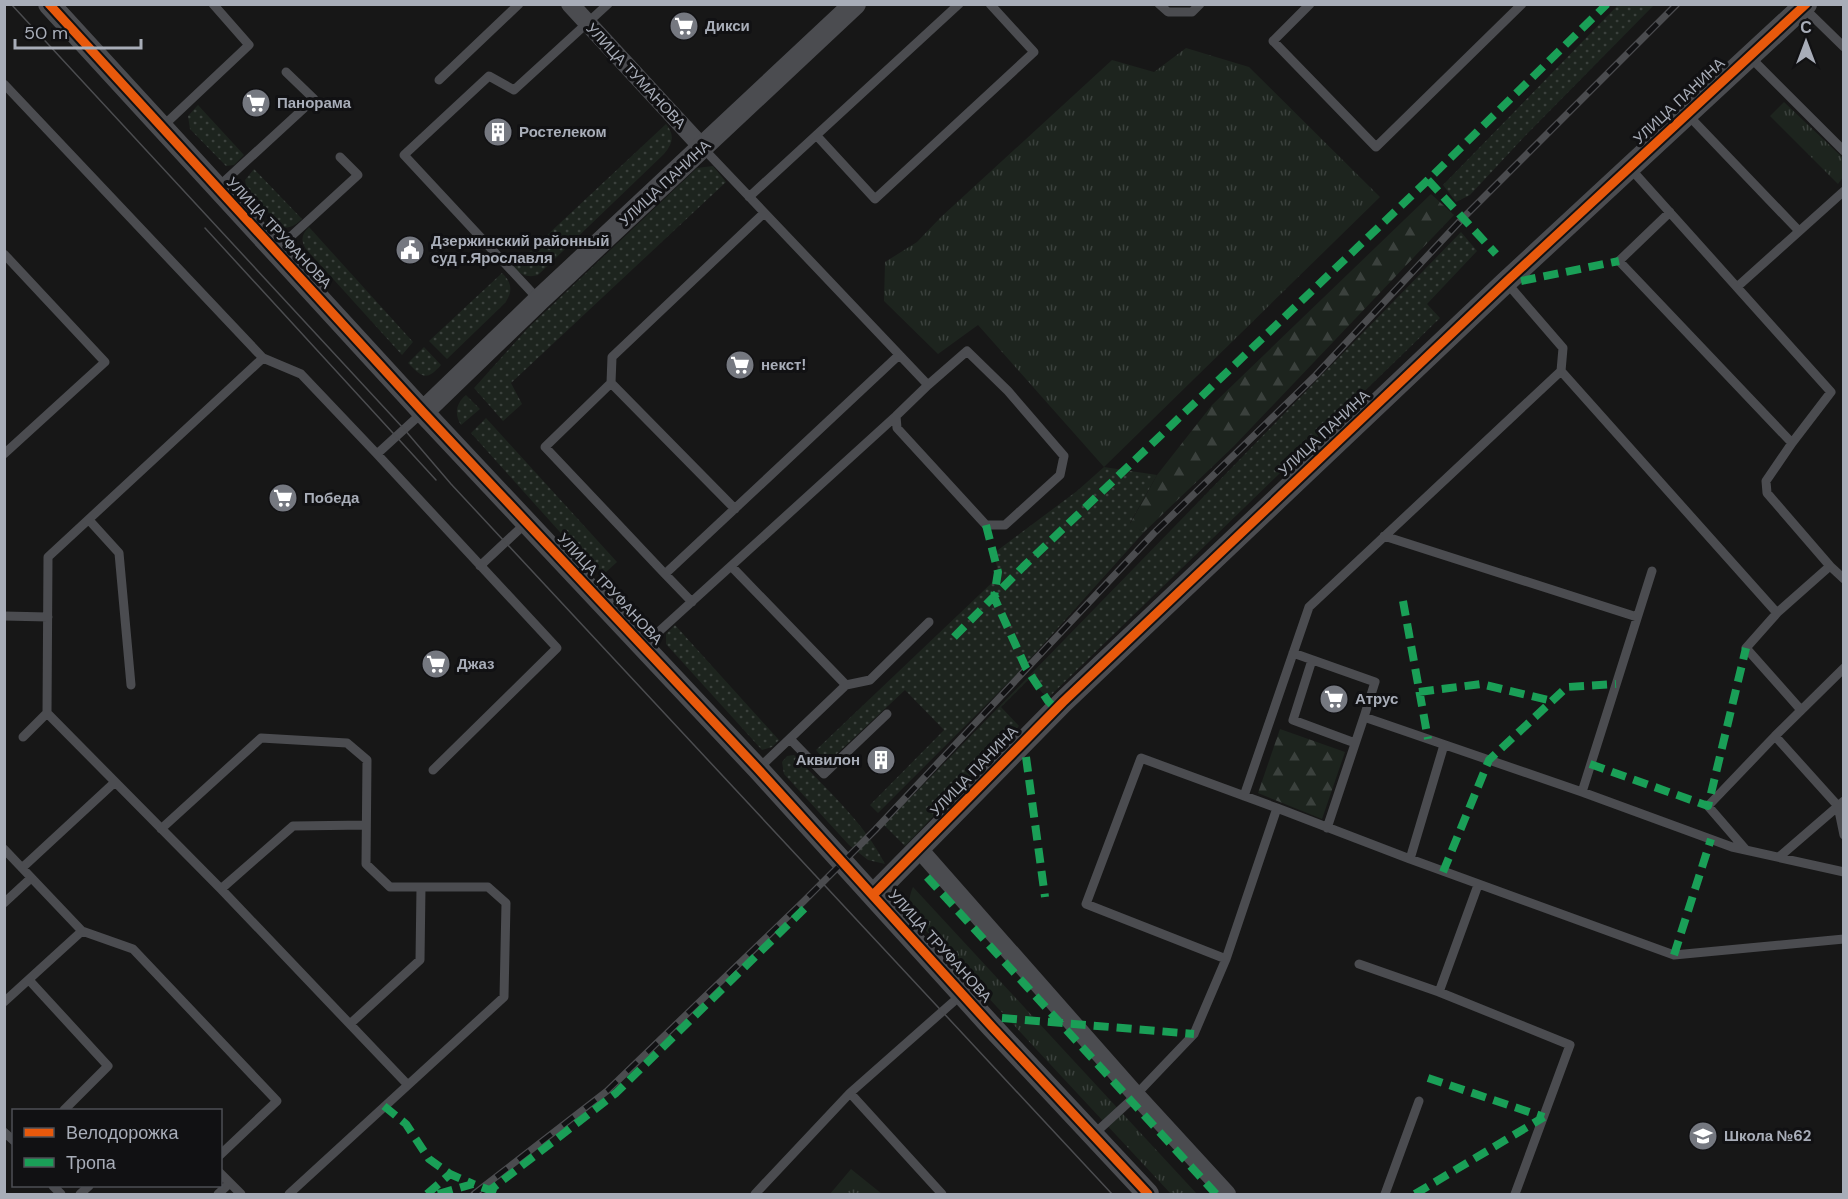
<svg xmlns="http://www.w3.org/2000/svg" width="1848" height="1199" font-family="'DM Sans',sans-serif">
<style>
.grass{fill:url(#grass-dots)}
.forest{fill:url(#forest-firs)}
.park{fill:url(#park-tufts)}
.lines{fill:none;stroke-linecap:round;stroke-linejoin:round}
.service{stroke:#4b4c50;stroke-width:9}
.minor{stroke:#4b4c50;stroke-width:18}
.tertiary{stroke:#4b4c50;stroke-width:22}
.tram{stroke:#4b4c4f;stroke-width:1.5}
.rail-casing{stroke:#4b4c4f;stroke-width:7}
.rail{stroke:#111113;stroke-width:4.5;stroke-dasharray:14;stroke-linecap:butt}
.quiet{stroke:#1a9f57;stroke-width:8;stroke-dasharray:15 8;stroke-linecap:butt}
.cycleway-casing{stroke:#111113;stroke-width:13}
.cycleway{stroke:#e8590c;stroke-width:9}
.labels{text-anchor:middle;stroke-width:6;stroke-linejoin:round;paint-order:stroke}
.poi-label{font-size:15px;font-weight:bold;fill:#a8adb8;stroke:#111113;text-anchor:start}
.street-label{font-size:15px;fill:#a8adb8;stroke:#111113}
</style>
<defs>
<pattern id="grass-dots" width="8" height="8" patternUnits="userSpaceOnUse" patternTransform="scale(1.5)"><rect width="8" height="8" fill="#1d241e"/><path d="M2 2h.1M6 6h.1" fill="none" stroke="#3b413d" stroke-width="1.8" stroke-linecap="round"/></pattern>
<pattern id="forest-firs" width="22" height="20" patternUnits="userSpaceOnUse" patternTransform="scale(1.5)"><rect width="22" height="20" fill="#1d241e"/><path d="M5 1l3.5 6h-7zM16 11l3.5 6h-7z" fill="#3b413d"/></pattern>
<pattern id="park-tufts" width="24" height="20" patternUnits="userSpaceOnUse" patternTransform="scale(1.5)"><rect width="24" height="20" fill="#1d241e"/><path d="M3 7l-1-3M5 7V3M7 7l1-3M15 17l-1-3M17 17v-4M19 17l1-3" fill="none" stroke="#3b413d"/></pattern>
</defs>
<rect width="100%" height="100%" fill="#171717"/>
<path class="grass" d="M1618 5H1654L1525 136 1470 195 1456 202 1443 185Z
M198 105 244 155 234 165 226 166 190 129 188 116Z
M666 124C675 135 673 143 664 154L538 275C528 278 520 275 513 267Z
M713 166 726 182 511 383 522 404 503 421 474 388 527 329 697 168Z
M254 169 302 219C297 224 290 229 283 227L247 191 245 180Z
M309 227 413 342 402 355 306 249C300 240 302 234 309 227Z
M1461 232 1477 251 1427 304 1440 318 1048 698 1029 679 1001 707 1019 726 905 846 884 825Z
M502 273C512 282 513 292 505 303L447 359 429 341Z
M424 347 441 365C426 382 422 377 408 363Z
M466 395 480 409 461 425C454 414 456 403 466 395Z
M486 418 617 562 605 573 585 560 471 433Z
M1104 467 1157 475 1130 523 1144 532 1014 677 878 813 870 805 944 730 905 690 827 763 816 750 999 576 994 553 1077 491Z
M675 625 779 740 772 747 762 750 666 644V634Z
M794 755C826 789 864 822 885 864L868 860 849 845 784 774 782 762 787 756Z"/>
<path class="forest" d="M1431 194 1454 215 1234 446 1144 532 1130 524 1157 475 1212 405Z
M1280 729 1345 752 1322 819 1258 793Z"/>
<path class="park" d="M1186 48 1249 67 1380 197 1104 467 978 325 938 354 884 301 885 262 917 242 941 217 1112 60 1154 72Z
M1784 102 1843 158V177L1838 184 1770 116Z
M913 887 1197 1194H1171L916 920C909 908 907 901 913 887Z
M851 1169 882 1194H830Z"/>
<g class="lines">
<path class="service" d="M1159 4 1168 12H1192L1200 4
M1310 4 1273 41 1376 147 1522 4
M1803 7 1844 47
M1750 57 1844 151
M439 80 519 4
M4 84 263 358 48 557 47 713 23 737
M1687 114 1799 231
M162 127 249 45 213 4
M817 136 875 199 1034 52 990 4
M702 147 928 385 967 351 1008 391 1064 456 1060 475 1005 525H986L897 428 896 416
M217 188 314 99 286 72
M749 197 959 4
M1670 212 1619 261 1792 443
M764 213 612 357 611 383 545 447 665 574 899 355
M275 251 358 175 340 157
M4 254 105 362 4 454
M1737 287 1844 191
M538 299 404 155 489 76 514 90 608 4
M263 358 301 374 377 454
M1561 371 1777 613 1830 566 1767 493 1766 481 1792 443 1831 392 1630 168
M611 383 735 509
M423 412 377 454 557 648 433 770
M89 520 119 553 131 685
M1384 536 1637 617
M480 566 526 523
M731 566 846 685 758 769
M1830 566 1844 579
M665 574 692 602
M1777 613 1746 648 1801 710
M4 616 48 617
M643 646 896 416 928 385
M1293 653 1375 682 1364 717
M1312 660 1293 720 1355 743
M846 685 870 680 929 622
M47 713 221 889 407 1084
M1775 736 1844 668
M790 739 824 774 887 714
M1582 792 1732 847 1844 872
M1244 796 1309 607 1561 371 1563 348 1506 282
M1327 828 1364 717 1582 792 1652 571
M161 829 261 738 347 743 367 760 366 864 390 887H488L506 903 504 997 289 1194
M4 849 82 931 133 949 277 1101 220 1155
M1746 850 1708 806 1775 736 1838 806 1844 835
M1779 857 1844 801
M1410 859 1674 955 1844 939
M22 868 115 782
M1478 885 1439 992 1570 1045 1515 1194
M221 889 293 826 366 825
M4 903 31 878
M1226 959 1086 904 1141 758 1277 808
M1359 964 1439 992
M29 980 108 1066 64 1110
M4 1002 82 931
M350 1024 420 960 421 887
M850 1093 942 1194
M4 1132 14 1141
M1093 1135 1130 1101 1194 1034 1226 959 1277 808 1410 859 1444 745
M220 1173 241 1194
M53 1186 61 1194
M80 1194 89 1186
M218 1194 230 1183
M755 1194 850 1093 961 995
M1385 1194 1419 1101"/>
<path class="minor" d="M570 4 702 147
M919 849 1136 1095 1227 1194"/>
<path class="tertiary" d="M49 4 423 412 758 769 992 1027 1148 1194
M423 412 539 300 855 4
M874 894 1063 702 1506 282 1806 4"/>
<path class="tram" d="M11 4 404 429 451 484 1112 1194
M205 228 436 480"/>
<g class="rail-casing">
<path id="rail" d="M474 1194 607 1091 804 901 875 830 1154 533 1316 375 1462 219 1677 4"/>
</g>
<use href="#rail" class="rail"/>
<path class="quiet" d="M1428 180 1496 254
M1521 281 1619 261
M986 525 998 572 994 597 1026 668 1048 701 1056 709
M1403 601 1428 739
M954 637 1023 567 1428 180 1607 4
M1419 692 1481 684 1552 701
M1026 757 1045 897
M1590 764 1708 806 1746 648
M1443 872 1489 760 1567 687 1616 684
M927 877 1216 1194
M1674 955 1711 839
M1002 1018 1194 1034
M1428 1078 1544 1117
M384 1106 406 1124 429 1159 450 1174 473 1184
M427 1194 450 1174
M438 1194 473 1184 500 1194
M485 1194 616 1093 808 905
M1415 1194 1544 1117"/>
<g class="cycleway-casing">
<path id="cycleway" d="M49 4 423 412 758 769 992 1027 1148 1194
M874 894 1063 702 1506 282 1806 4"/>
</g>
<use href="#cycleway" class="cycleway"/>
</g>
<defs>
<g id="supermarket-disc" transform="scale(1.5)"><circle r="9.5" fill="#757880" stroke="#111113"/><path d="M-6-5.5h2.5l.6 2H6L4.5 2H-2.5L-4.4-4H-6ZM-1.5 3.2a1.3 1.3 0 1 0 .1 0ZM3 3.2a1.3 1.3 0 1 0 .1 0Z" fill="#fff"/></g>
<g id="building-disc" transform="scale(1.5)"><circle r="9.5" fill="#757880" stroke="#111113"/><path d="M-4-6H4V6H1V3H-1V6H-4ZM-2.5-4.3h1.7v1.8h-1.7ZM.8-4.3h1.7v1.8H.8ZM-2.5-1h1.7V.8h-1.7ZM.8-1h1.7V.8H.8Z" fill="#fff"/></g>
<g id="civic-disc" transform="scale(1.5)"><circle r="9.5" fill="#757880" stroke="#111113"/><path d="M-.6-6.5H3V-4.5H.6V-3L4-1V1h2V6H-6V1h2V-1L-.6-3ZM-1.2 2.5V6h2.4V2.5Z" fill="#fff"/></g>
<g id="school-disc" transform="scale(1.5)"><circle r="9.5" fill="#757880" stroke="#111113"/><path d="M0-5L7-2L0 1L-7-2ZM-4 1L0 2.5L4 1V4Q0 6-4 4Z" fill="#fff"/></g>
</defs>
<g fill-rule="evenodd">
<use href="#supermarket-disc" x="684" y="26"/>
<use href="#supermarket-disc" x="256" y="103"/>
<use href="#building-disc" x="498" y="132"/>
<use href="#civic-disc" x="410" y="250"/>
<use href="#supermarket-disc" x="740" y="365"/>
<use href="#supermarket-disc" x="283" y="498"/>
<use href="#supermarket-disc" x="436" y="664"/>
<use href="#supermarket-disc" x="1334" y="699"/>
<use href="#building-disc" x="881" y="760"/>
<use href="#school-disc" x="1703" y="1136"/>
</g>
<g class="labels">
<g class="poi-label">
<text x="705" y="31">Дикси</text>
<text x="277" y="108">Панорама</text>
<text x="519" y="137">Ростелеком</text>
<text x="431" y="246">Дзержинский районный<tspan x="431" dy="17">суд г.Ярославля</tspan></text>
<text x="761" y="370">некст!</text>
<text x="304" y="503">Победа</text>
<text x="457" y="669">Джаз</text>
<text x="1355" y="704">Атрус</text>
<text x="860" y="765" text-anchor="end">Аквилон</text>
<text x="1724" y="1141">Школа №62</text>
</g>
<g class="street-label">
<text transform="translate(636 76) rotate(47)" y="5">УЛИЦА ТУМАНОВА</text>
<text transform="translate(1679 101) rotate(-43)" y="5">УЛИЦА ПАНИНА</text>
<text transform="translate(665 183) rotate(-43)" y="5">УЛИЦА ПАНИНА</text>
<text transform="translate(279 233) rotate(47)" y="5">УЛИЦА ТРУФАНОВА</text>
<text transform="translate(1324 433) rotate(-43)" y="5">УЛИЦА ПАНИНА</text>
<text transform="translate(610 589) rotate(47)" y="5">УЛИЦА ТРУФАНОВА</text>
<text transform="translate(974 771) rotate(-46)" y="5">УЛИЦА ПАНИНА</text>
<text transform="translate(940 946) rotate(48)" y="5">УЛИЦА ТРУФАНОВА</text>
</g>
</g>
<rect width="1848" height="1199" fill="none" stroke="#a8adb8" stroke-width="12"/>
<rect x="12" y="1109" width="210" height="78" fill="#111113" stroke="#4d4f55" stroke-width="1.5"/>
<rect x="24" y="1128" width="30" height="9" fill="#e8590c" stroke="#4d4f55" stroke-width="1.5"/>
<text x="66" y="1139" font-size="18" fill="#a8adb8">Велодорожка</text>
<rect x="24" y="1158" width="30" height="9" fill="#1a9f57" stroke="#4d4f55" stroke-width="1.5"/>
<text x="66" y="1169" font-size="18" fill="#a8adb8">Тропа</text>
<g transform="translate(1806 42)" stroke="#111113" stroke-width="4.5" paint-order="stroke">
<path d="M0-4.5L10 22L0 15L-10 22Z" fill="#a8adb8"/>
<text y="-9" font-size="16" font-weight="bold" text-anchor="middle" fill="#a8adb8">С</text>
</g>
<path d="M15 39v9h126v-9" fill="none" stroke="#a8adb8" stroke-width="3"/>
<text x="24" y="39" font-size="18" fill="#a8adb8" stroke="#111113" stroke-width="4.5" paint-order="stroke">50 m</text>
</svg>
